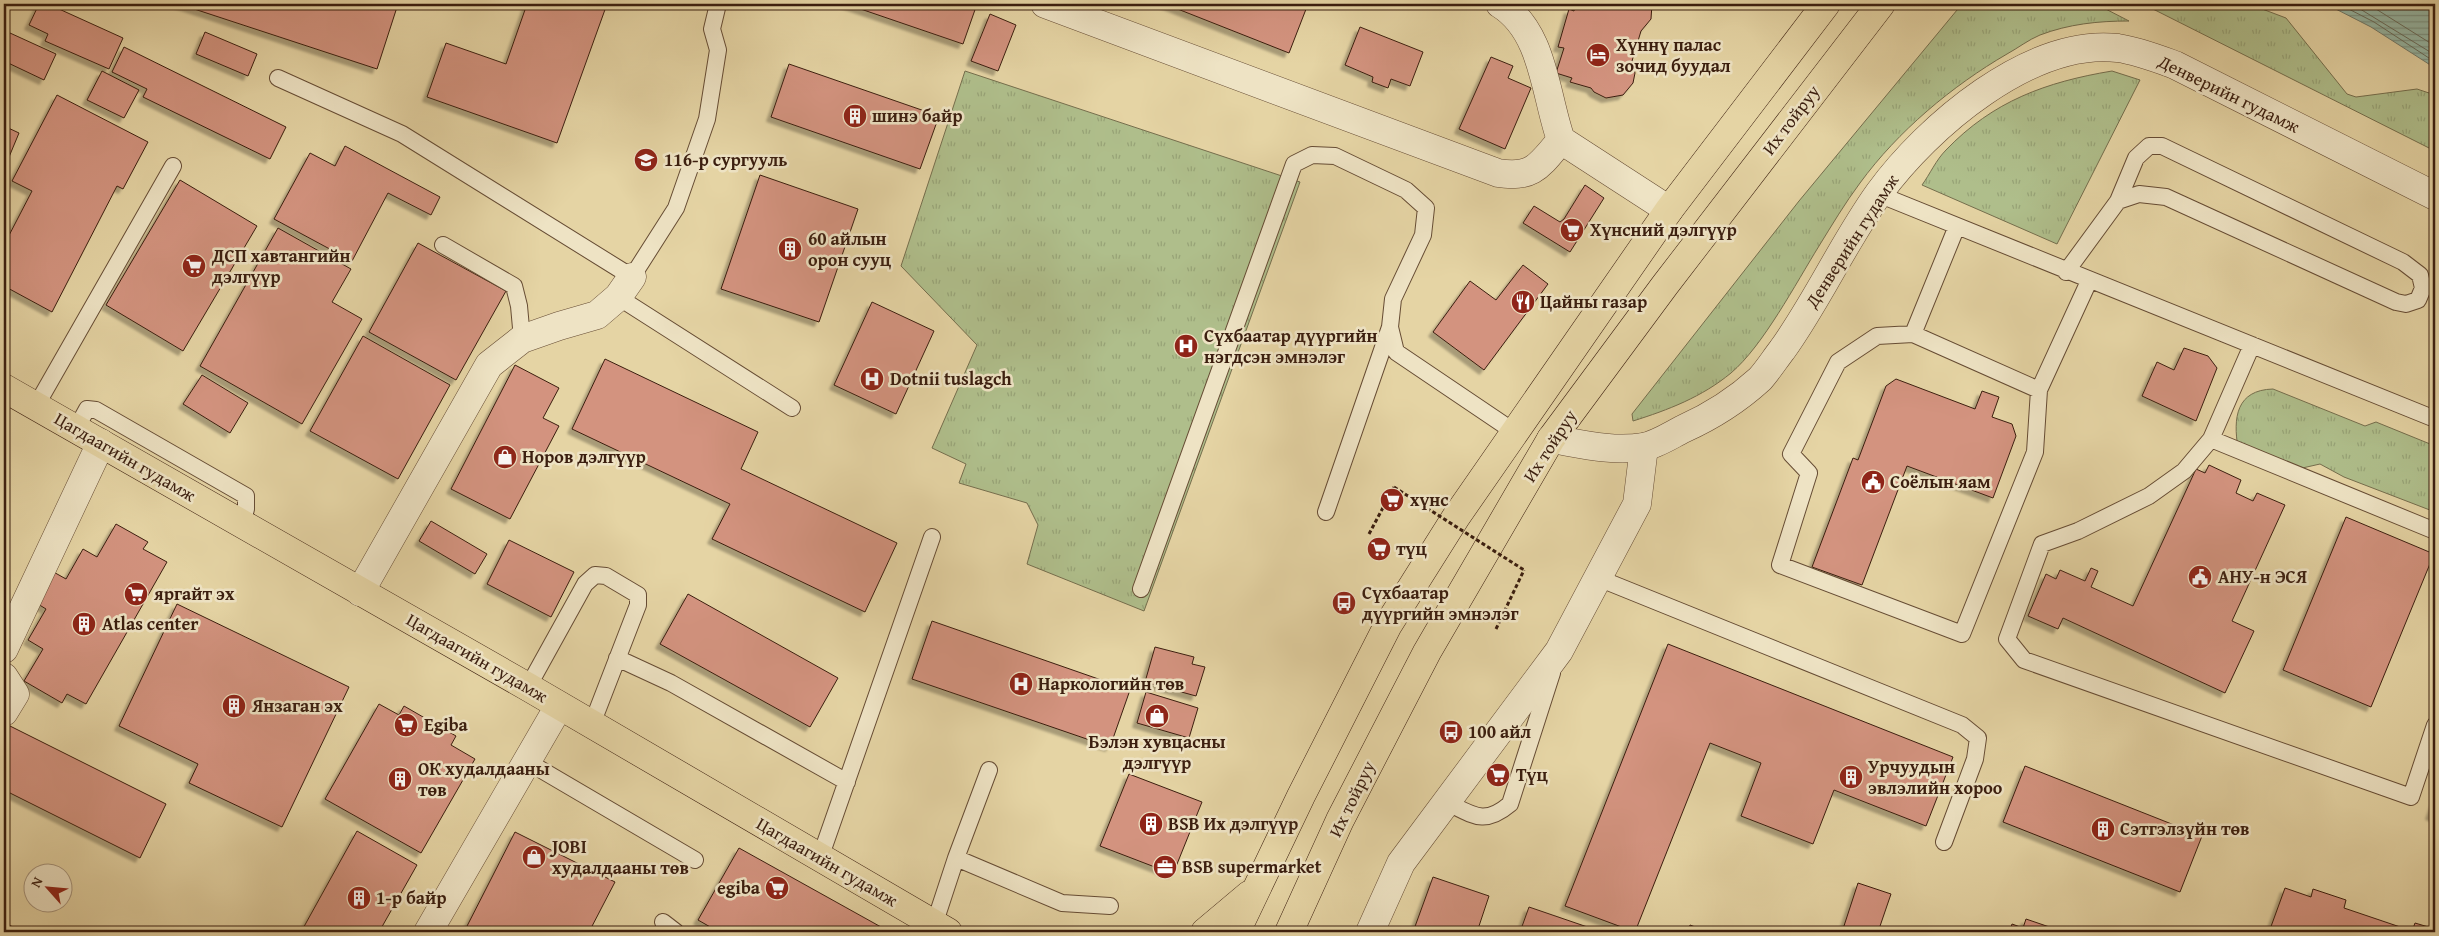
<svg xmlns="http://www.w3.org/2000/svg" width="2439" height="936" font-family="'Gentium Book Plus',serif">
<style>
.grass{fill:url(#grass-tufts);stroke:#756e4d}
.water{fill:url(#water-rules);stroke:#727a6a}
.lines{fill:none;stroke-linecap:round;stroke-linejoin:round}
.shore{stroke:#686b5a;stroke-width:1}
.building{fill:#d3937f;stroke:#3b1e0f;filter:url(#shadow)}
.service-casing{stroke:#664c34;stroke-width:18}
.minor-casing{stroke:#664c34;stroke-width:29}
.tertiary-casing{stroke:#664c34;stroke-width:29}
.primary-casing{stroke:#3b1e0f;stroke-width:29}
.path{stroke:#3b1e0f;stroke-width:3;stroke-dasharray:4 2.5;stroke-linecap:butt}
.service{stroke:#eee3c4;stroke-width:16}
.minor{stroke:#eee3c4;stroke-width:28}
.tertiary{stroke:#eee3c4;stroke-width:28}
.primary{stroke:#e5d4a4;stroke-width:28}
.path-bridge{stroke:#3b1e0f;stroke-width:3;stroke-dasharray:4 2.5;stroke-linecap:butt}
.labels{text-anchor:middle;stroke-width:5;stroke-linejoin:round;paint-order:stroke}
.poi-label{font-size:18px;font-weight:bold;fill:#3b1e0f;stroke:#eee3c4;text-anchor:start}
.street-label{font-size:18px;fill:#3b1e0f;stroke:#eee3c4}
</style>
<defs>
<pattern id="grass-tufts" width="24" height="20" patternUnits="userSpaceOnUse" patternTransform="scale(1.25)"><rect width="24" height="20" fill="#afbe8b"/><path d="M3 7l-1-3M5 7V3M7 7l1-3M15 17l-1-3M17 17v-4M19 17l1-3" fill="none" stroke="#97a377"/></pattern>
<pattern id="water-rules" width="6" height="5" patternUnits="userSpaceOnUse" patternTransform="scale(1.25)"><rect width="6" height="5" fill="#96b8a6"/><path d="M0 2.5h6" fill="none" stroke="#7c9586"/></pattern>
<filter id="shadow"><feDropShadow dx="-4.5" dy="4.5" stdDeviation="1" flood-color="#0004"/></filter>
</defs>
<rect width="100%" height="100%" fill="#e5d4a4"/>
<filter id="stains"><feTurbulence type="fractalNoise" baseFrequency=".004" numOctaves="4"/><feColorMatrix values="0 0 0 0 .2 0 0 0 0 .09 0 0 0 0 .02 0 0 0 .5 -.17"/></filter>
<radialGradient id="worn" r=".72"><stop offset=".6" stop-color="#630" stop-opacity="0"/><stop offset="1" stop-color="#630" stop-opacity=".3"/></radialGradient>
<path class="grass" d="M1962 4H2096L2129 21C2098 21 2069 24 2040 35 2028 40 2018 48 2007 54 1952 86 1898 131 1860 183 1845 203 1832 225 1819 246 1796 283 1763 346 1731 373 1702 397 1668 410 1633 421L1632 414 1799 201Z
M2143 4H2249L2286 18 2347 94 2356 97 2417 89 2435 95V151Z
M965 71 1300 182 1144 611 1027 564 1038 525 1027 503 959 483 966 464 932 448 977 345 901 266Z
M2112 71 2140 80 2057 244 1922 185C1930 174 1936 160 1946 150 1993 101 2046 82 2112 71Z
M2273 389 2365 426 2376 422 2435 446V512L2344 477 2320 464 2298 469 2238 448C2233 418 2236 390 2273 389Z"/>
<path class="water" d="M2326 4H2435V68L2371 27Z"/>
<g class="lines">
<path class="shore" d="M2339 4 2374 22 2435 62
M2352 4 2435 55
M2368 4 2435 46"/>
</g>
<path class="building" d="M39 4H48L123 38 109 69 45 41 48 34 29 25Z
M179 4H398L377 69Z
M527 4H607L557 143 427 97 446 43 506 64Z
M846 4H977L963 44Z
M1165 4H1308L1289 53Z
M1576 4H1652L1651 19 1641 31 1632 61 1635 73 1633 83 1623 95 1606 98 1594 92 1591 88 1570 82 1572 78 1556 73 1564 48 1558 47 1569 9 1574 11Z
M990 14 1016 25 998 71 971 61Z
M1360 27 1423 52 1410 86 1391 79 1388 88 1372 82 1373 77 1345 65Z
M205 32 257 54 248 76 196 54Z
M10 33 56 54 44 80 4 61V46Z
M124 47 286 127 270 159 143 97 147 89 112 72Z
M1491 57 1513 66 1508 78 1531 88 1505 149 1459 129Z
M789 64 939 116 920 169 771 117Z
M102 71 139 90 124 118 87 100Z
M57 95 148 142 123 189 117 186 52 312 4 286V245L32 191 12 181Z
M4 126 19 133 4 169Z
M345 146 440 197 431 215 388 193 352 261 274 219 310 153 335 166Z
M760 175 858 209 819 322 721 289Z
M180 180 257 226 183 351 106 305Z
M1585 185 1604 198 1570 252 1523 223 1534 206 1560 222 1564 219Z
M278 228 351 269 332 302 362 319 302 424 200 366Z
M418 243 506 291 456 380 369 332Z
M1523 265 1548 284 1484 370 1433 332 1470 281 1496 300Z
M872 302 934 331 896 414 834 385Z
M363 336 450 385 398 479 310 431Z
M2184 348 2208 356 2217 368 2196 421 2142 396 2157 362 2174 370Z
M605 359 758 432 741 469 897 543 865 612 712 539 730 504 572 429Z
M515 365 559 388 543 418 559 426 510 519 451 489Z
M202 375 248 403 230 433 183 404Z
M1896 379 1975 409 1982 391 1999 397 1992 417 2012 424 2016 436 1993 498 1907 466 1862 585 1812 567 1853 458 1858 460 1886 386Z
M2209 465 2241 480 2236 493 2253 501 2257 493 2285 505 2232 621 2254 631 2225 693 2063 618 2058 629 2028 616 2046 574 2056 579 2060 570 2085 581 2091 568 2098 571 2091 587 2133 606 2196 469 2205 473Z
M2346 517 2434 554 2371 707 2283 670Z
M431 521 487 554 475 574 419 541Z
M116 524 148 542 143 549 167 562 86 704 67 694 62 703 24 681 43 649 28 640 46 609 33 601 50 570 66 579 83 549 97 557Z
M509 540 574 572 551 617 487 584Z
M688 594 838 678 810 727 660 644Z
M177 604 349 687 282 827 189 783 198 764 119 726Z
M932 621 1130 690 1110 747 912 679Z
M1668 644 1953 757 1926 826 1834 790 1813 844 1741 816 1761 763 1710 743 1635 932 1565 906Z
M1155 647 1194 657 1192 664 1205 667 1196 696 1145 682Z
M1146 692 1198 708 1189 738 1137 723Z
M379 704 399 715 404 706 456 736 451 745 475 759 421 853 325 799Z
M4 723 166 804 140 858 4 790Z
M2025 766 2202 836 2180 892 2003 822Z
M1129 774 1202 802 1173 874 1100 846Z
M2435 801V817L2430 815Z
M357 831 417 865 379 932H301Z
M515 832 615 882 589 932H464Z
M739 848 890 932H719L698 920Z
M1433 877 1489 896 1477 932H1413Z
M1858 883 1891 894 1878 932H1842Z
M2285 888 2311 897 2313 889 2346 900 2344 908 2412 931 2415 923 2435 929V932H2269Z
M1529 907 1602 932H1520Z
M2026 919 2064 932H2009L2012 924 2023 928Z
M5 923 23 932H4Z
M1690 925 1708 932H1688Z"/>
<g class="lines">
<g class="service-casing">
<path id="service" d="M278 78 402 134 632 277 676 208 707 119 718 50 712 29 718 4
M1878 194 2435 419
M443 245 514 286 519 306 522 339
M2066 272 2118 201 2139 194 2166 197 2396 302 2406 304 2418 300 2423 288 2420 275 2403 262 2162 146H2149L2136 158 2118 201
M618 297 792 408
M1913 334 2039 390 2035 452 1962 634 1780 565 1809 473 1791 454 1838 362 1877 336Z
M1913 334 1957 226
M2252 345 2211 439 2184 471 2149 496 2078 531 2042 544 2007 639 2024 660 2411 797 2435 725
M2039 390 2089 281
M36 406 173 166
M76 429 87 409 96 410 246 496V509L242 524
M2211 439 2435 531
M1326 512 1390 327
M1598 578 1962 725 1978 738 1975 759 1944 842
M1141 589 1294 164 1312 155 1335 156 1406 190 1426 208 1423 235 1393 299 1390 327 1396 352 1513 431
M617 658 671 683 847 782
M528 687 585 584 595 575 606 576 638 595V605L592 724
M528 762 695 860
M1446 802C1473 815 1484 826 1510 804L1552 673
M820 858 932 537
M956 858 989 770
M663 922 676 932
M934 925 956 858 1062 903 1110 906"/>
</g>
<g class="minor-casing">
<path id="minor" d="M1045 4 1498 173C1533 179 1540 165 1561 140
M1500 4C1544 31 1545 95 1561 140L1669 210
M360 592 489 365 522 339 559 326 597 315 618 297 632 277
M4 649 101 443
M4 677 15 694 4 712
M428 932 559 706
M1370 932 1401 863 1559 651 1637 504 1644 447"/>
</g>
<g class="tertiary-casing">
<path id="tertiary" d="M1551 439C1581 444 1613 452 1643 447 1656 445 1671 435 1683 429 1712 416 1737 400 1760 379 1768 370 1775 359 1782 350 1818 300 1843 243 1879 193 1927 127 2030 38 2118 48 2138 51 2156 58 2175 65L2435 196"/>
</g>
<g class="primary-casing">
<path id="primary" d="M4 388 528 687 948 932
M1205 932 1249 895
M1236 932 1301 796 1388 625 1456 517 1669 210 1826 4
M1289 932 1340 820 1427 652 1551 439 1665 285 1881 4"/>
</g>
<path class="path" d="M1369 534 1394 487
M1496 629 1524 570"/>
<use href="#service" class="service"/>
<use href="#minor" class="minor"/>
<use href="#tertiary" class="tertiary"/>
<use href="#primary" class="primary"/>
<path class="path-bridge" d="M1394 487 1524 570"/>
</g>
<defs>
<g id="hotel-disc" transform="scale(1.25)"><circle r="9.5" fill="#8f2418" stroke="#eee3c4"/><path d="M-6-4.5h1.5V1H6V5H4.5V3h-9V5H-6ZM-4 0a1.8 1.8 0 1 1 3.6 0ZM.5 0V-2.5h3Q6-2.5 6 0Z" fill="#fff"/></g>
<g id="building-disc" transform="scale(1.25)"><circle r="9.5" fill="#8f2418" stroke="#eee3c4"/><path d="M-4-6H4V6H1V3H-1V6H-4ZM-2.5-4.3h1.7v1.8h-1.7ZM.8-4.3h1.7v1.8H.8ZM-2.5-1h1.7V.8h-1.7ZM.8-1h1.7V.8H.8Z" fill="#fff"/></g>
<g id="school-disc" transform="scale(1.25)"><circle r="9.5" fill="#8f2418" stroke="#eee3c4"/><path d="M0-5L7-2L0 1L-7-2ZM-4 1L0 2.5L4 1V4Q0 6-4 4Z" fill="#fff"/></g>
<g id="supermarket-disc" transform="scale(1.25)"><circle r="9.5" fill="#8f2418" stroke="#eee3c4"/><path d="M-6-5.5h2.5l.6 2H6L4.5 2H-2.5L-4.4-4H-6ZM-1.5 3.2a1.3 1.3 0 1 0 .1 0ZM3 3.2a1.3 1.3 0 1 0 .1 0Z" fill="#fff"/></g>
<g id="restaurant-disc" transform="scale(1.25)"><circle r="9.5" fill="#8f2418" stroke="#eee3c4"/><path d="M-5-6h1v4h1v-4h1v4h1v-4h1v5L-1.5 .5V6h-2V.5L-5-1ZM5-6V6H3V1.5H1.5Q1.5-4 5-6Z" fill="#fff"/></g>
<g id="hospital-disc" transform="scale(1.25)"><circle r="9.5" fill="#8f2418" stroke="#eee3c4"/><path d="M-5-5h3v3.5h4V-5h3V5h-3V1.5h-4V5h-3Z" fill="#fff"/></g>
<g id="shop-disc" transform="scale(1.25)"><circle r="9.5" fill="#8f2418" stroke="#eee3c4"/><path d="M-5-2.5h2.3a2.7 3.5 0 0 1 5.4 0H5L5.5 6h-11ZM-1.5-2.5h3a1.5 2.3 0 0 0-3 0Z" fill="#fff"/></g>
<g id="civic-disc" transform="scale(1.25)"><circle r="9.5" fill="#8f2418" stroke="#eee3c4"/><path d="M-.6-6.5H3V-4.5H.6V-3L4-1V1h2V6H-6V1h2V-1L-.6-3ZM-1.2 2.5V6h2.4V2.5Z" fill="#fff"/></g>
<g id="bus-disc" transform="scale(1.25)"><circle r="9.5" fill="#8f2418" stroke="#eee3c4"/><path d="M-5-6H5V4H4V6H2V4H-2V6H-4V4H-5ZM-3.5-4V0h7V-4ZM-3.5 1.2v1.5H-2V1.2ZM2 1.2v1.5H3.5V1.2Z" fill="#fff"/></g>
<g id="office-disc" transform="scale(1.25)"><circle r="9.5" fill="#8f2418" stroke="#eee3c4"/><path d="M-6-3h4V-5.5h4V-3h4V5H-6ZM-1-4.5V-3h2v-1.5ZM-6 0V1H6V0Z" fill="#fff"/></g>
</defs>
<g fill-rule="evenodd">
<use href="#hotel-disc" x="1598" y="55"/>
<use href="#building-disc" x="855" y="116"/>
<use href="#school-disc" x="646" y="160"/>
<use href="#supermarket-disc" x="1572" y="230"/>
<use href="#building-disc" x="790" y="249"/>
<use href="#supermarket-disc" x="194" y="266"/>
<use href="#restaurant-disc" x="1523" y="302"/>
<use href="#hospital-disc" x="1186" y="346"/>
<use href="#hospital-disc" x="872" y="379"/>
<use href="#shop-disc" x="505" y="457"/>
<use href="#civic-disc" x="1873" y="482"/>
<use href="#supermarket-disc" x="1392" y="500"/>
<use href="#supermarket-disc" x="1379" y="549"/>
<use href="#civic-disc" x="2200" y="577"/>
<use href="#supermarket-disc" x="136" y="594"/>
<use href="#bus-disc" x="1344" y="603"/>
<use href="#building-disc" x="84" y="624"/>
<use href="#hospital-disc" x="1021" y="684"/>
<use href="#building-disc" x="234" y="706"/>
<use href="#shop-disc" x="1157" y="716"/>
<use href="#supermarket-disc" x="406" y="725"/>
<use href="#bus-disc" x="1451" y="732"/>
<use href="#supermarket-disc" x="1498" y="775"/>
<use href="#building-disc" x="1851" y="777"/>
<use href="#building-disc" x="400" y="779"/>
<use href="#building-disc" x="1151" y="824"/>
<use href="#building-disc" x="2103" y="829"/>
<use href="#shop-disc" x="534" y="857"/>
<use href="#office-disc" x="1165" y="867"/>
<use href="#supermarket-disc" x="777" y="888"/>
<use href="#building-disc" x="359" y="898"/>
</g>
<g class="labels">
<g class="poi-label">
<text x="1616" y="51">Хүннү палас<tspan x="1616" dy="21">зочид буудал</tspan></text>
<text x="872" y="122">шинэ байр</text>
<text x="664" y="166">116-р сургууль</text>
<text x="1590" y="236">Хүнсний дэлгүүр</text>
<text x="808" y="245">60 айлын<tspan x="808" dy="21">орон сууц</tspan></text>
<text x="212" y="262">ДСП хавтангийн<tspan x="212" dy="21">дэлгүүр</tspan></text>
<text x="1540" y="308">Цайны газар</text>
<text x="1204" y="342">Сүхбаатар дүүргийн<tspan x="1204" dy="21">нэгдсэн эмнэлэг</tspan></text>
<text x="890" y="385">Dotnii tuslagch</text>
<text x="522" y="463">Норов дэлгүүр</text>
<text x="1890" y="488">Соёлын яам</text>
<text x="1410" y="506">хүнс</text>
<text x="1396" y="555">түц</text>
<text x="2218" y="583">АНУ-н ЭСЯ</text>
<text x="1362" y="599">Сүхбаатар<tspan x="1362" dy="21">дүүргийн эмнэлэг</tspan></text>
<text x="154" y="600">яргайт эх</text>
<text x="102" y="630">Atlas center</text>
<text x="1038" y="690">Наркологийн төв</text>
<text x="252" y="712">Янзаган эх</text>
<text x="424" y="731">Egiba</text>
<text x="1468" y="738">100 айл</text>
<text x="1157" y="748" text-anchor="middle">Бэлэн хувцасны<tspan x="1157" dy="21">дэлгүүр</tspan></text>
<text x="1868" y="773">Урчуудын<tspan x="1868" dy="21">эвлэлийн хороо</tspan></text>
<text x="418" y="775">ОК худалдааны<tspan x="418" dy="21">төв</tspan></text>
<text x="1516" y="781">Түц</text>
<text x="1168" y="830">BSB Их дэлгүүр</text>
<text x="2120" y="835">Сэтгэлзүйн төв</text>
<text x="552" y="853">JOBI<tspan x="552" dy="21">худалдааны төв</tspan></text>
<text x="1182" y="873">BSB supermarket</text>
<text x="760" y="894" text-anchor="end">egiba</text>
<text x="376" y="904">1-р байр</text>
</g>
<g class="street-label">
<text transform="translate(2229 94) rotate(26)" y="6">Денверийн гудамж</text>
<text transform="translate(1791 120) rotate(-53)" y="6">Их тойруу</text>
<text transform="translate(1852 241) rotate(-57)" y="6">Денверийн гудамж</text>
<text transform="translate(1550 446) rotate(-57)" y="6">Их тойруу</text>
<text transform="translate(125 457) rotate(30)" y="6">Цагдаагийн гудамж</text>
<text transform="translate(477 658) rotate(30)" y="6">Цагдаагийн гудамж</text>
<text transform="translate(1352 799) rotate(-64)" y="6">Их тойруу</text>
<text transform="translate(827 862) rotate(30)" y="6">Цагдаагийн гудамж</text>
</g>
</g>
<rect width="2439" height="936" fill="none" stroke="#e5d4a4" stroke-width="20"/>
<rect x="5" y="5" width="2429" height="926" fill="none" stroke="#3b1e0f" stroke-width="2.5"/>
<rect x="10" y="10" width="2419" height="916" fill="none" stroke="#3b1e0f"/>
<g transform="translate(48 888) rotate(297)"><circle r="24" fill="#eee3c4" stroke="#a6947c"/>
<path d="M0-4L9 19L0 12L-9 19Z" fill="#8f2418"/>
<text y="-8" font-size="14" font-weight="bold" text-anchor="middle" fill="#3b1e0f">N</text>
</g>
<rect width="100%" height="100%" filter="url(#stains)"/>
<rect width="100%" height="100%" fill="url(#worn)"/>
</svg>
